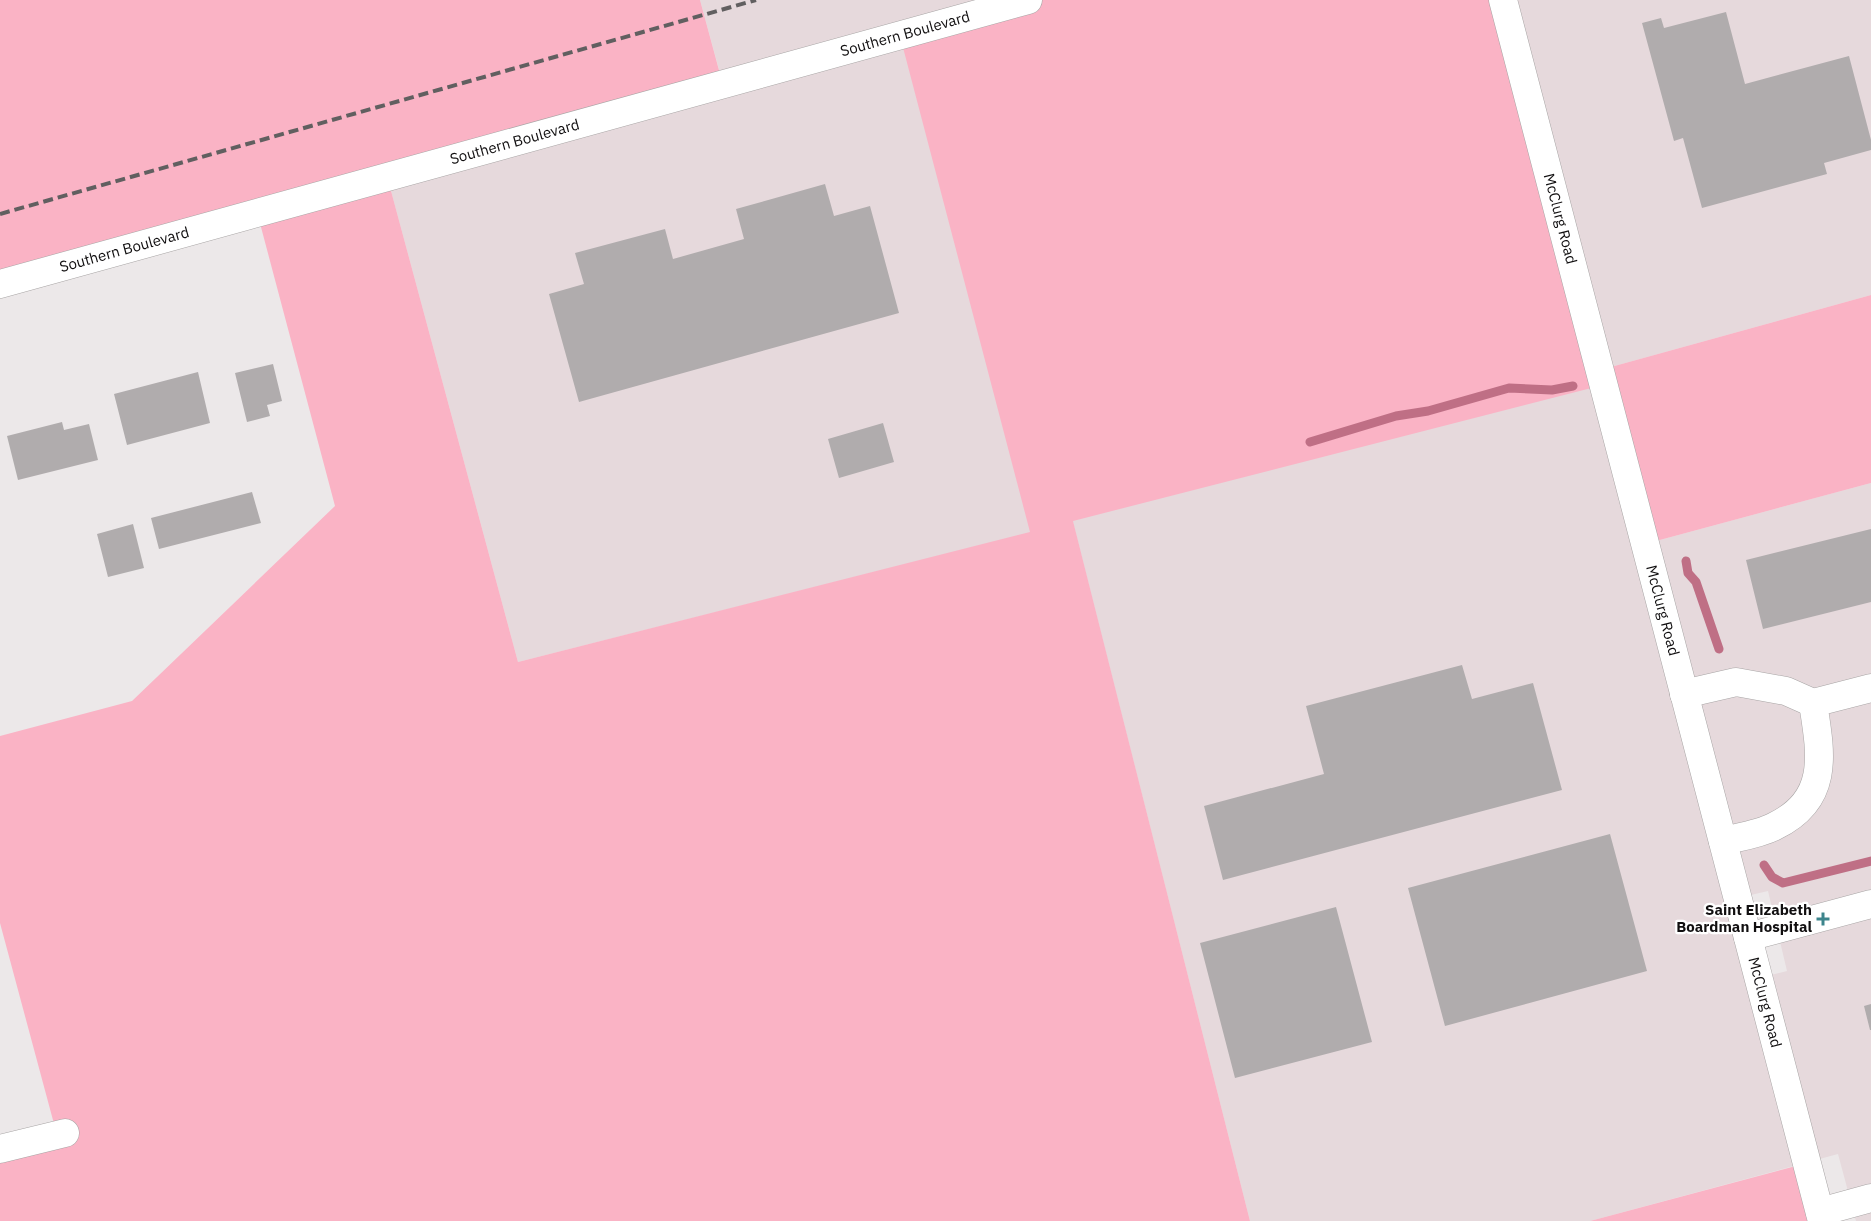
<svg xmlns="http://www.w3.org/2000/svg" width="1871" height="1221" font-family="'IBM Plex Sans',sans-serif">
<style>
.built{fill:#e6d9dc;fill-rule:evenodd}
.green{fill:#fab3c5}
.lines{fill:none;stroke-linecap:round;stroke-linejoin:round}
.stream{stroke:#bf6f85;stroke-width:9}
.building{fill:#b0acad}
.minor-casing{stroke:#a8a5a5;stroke-width:29}
.minor{stroke:#fff;stroke-width:28}
.rail{stroke:#615f60;stroke-width:4;stroke-dasharray:10 5;stroke-linecap:butt}
.poi-dot{fill:#3d858c;stroke:#fff;stroke-width:2}
.labels{text-anchor:middle;stroke-width:4.5;stroke-linejoin:round;paint-order:stroke}
.street-label{font-size:15px;fill:#110f10;stroke:#fff}
.poi-label{font-size:15px;font-weight:bold;fill:#110f10;stroke:#fff;text-anchor:end}
</style>
<rect width="100%" height="100%" fill="#ece8e9"/>
<path class="built" d="M700 0H1871V295L1600 370 1645 544 1871 483V1221H1856L1838 1154 1590 1221H1250L1073 522 518 662 387 176 723 84ZM1768 891 1787 971 1759 978 1738 898Z"/>
<path class="green" d="M0 0H700L723 85 387 176 518 662 1030 532 900 36 1028 0H1503L1600 370 1871 295V483L1645 544 1603 385 1073 521 1250 1221H0V1149L57 1135 0 923V736L132 701 335 506 257 212 0 284Z
M1807 1163 1822 1221H1590Z"/>
<g class="lines">
<path class="stream" d="M1310 442 1396 416 1428 411 1509 388 1552 390 1573 386
M1686 561 1688 573 1696 582 1719 649
M1764 865 1772 877 1783 883 1871 861"/>
</g>
<path class="building" d="M1726 12 1745 84 1849 56 1871 140V150L1824 163 1827 174 1702 208 1683 138 1674 141 1642 23 1661 18 1664 28Z
M825 184 834 216 870 206 899 313 579 402 549 294 584 284 575 253 665 229 673 259 744 239 736 209Z
M273 364 282 401 267 405 270 416 247 422 235 373Z
M198 372 210 423 127 445 114 394Z
M62 422 64 430 89 424 98 460 18 480 7 436Z
M883 423 894 462 839 478 828 439Z
M252 492 261 523 159 549 151 518Z
M133 524 144 568 108 577 97 534Z
M1871 529V602L1763 629 1746 560Z
M1462 665 1472 699 1533 683 1562 790 1223 880 1204 806 1324 774 1306 706Z
M1610 834 1647 971 1445 1026 1408 888Z
M1336 907 1372 1042 1235 1078 1200 943Z
M1871 1004V1030H1870L1864 1006Z"/>
<g class="lines">
<g class="minor-casing">
<g id="minor">
<path id="s1" d="M1503 0 1822 1221"/>
<path id="s2" d="M0 284 1028 0"/>
<path d="M1684 694 1736 682 1786 691 1813 703"/>
<path d="M1723 841C1739 837 1760 834 1775 826 1830 799 1821 754 1813 703L1871 688"/>
<path d="M1748 937 1871 904"/>
<path d="M0 1149 65 1133"/>
<path d="M1820 1212 1871 1198"/>
</g>
</g>
<use href="#minor" class="minor"/>
<path class="rail" d="M0 214 756 0"/>
</g>
<path class="poi-dot" d="M1820.5 911.5h5v5h5v5h-5v5h-5v-5h-5v-5h5z"/>
<g class="labels">
<g class="street-label">
<text dy="5" stroke="none"><textPath href="#s2" startOffset="939">Southern Boulevard</textPath></text>
<text dy="5" stroke="none"><textPath href="#s2" startOffset="534">Southern Boulevard</textPath></text>
<text dy="5" stroke="none"><textPath href="#s1" startOffset="226">McClurg Road</textPath></text>
<text dy="5" stroke="none"><textPath href="#s2" startOffset="129">Southern Boulevard</textPath></text>
<text dy="5" stroke="none"><textPath href="#s1" startOffset="631">McClurg Road</textPath></text>
<text dy="5" stroke="none"><textPath href="#s1" startOffset="1036">McClurg Road</textPath></text>
</g>
<g class="poi-label">
<text x="1812" y="915">Saint Elizabeth<tspan x="1812" dy="17">Boardman Hospital</tspan></text>
</g>
</g>
</svg>
